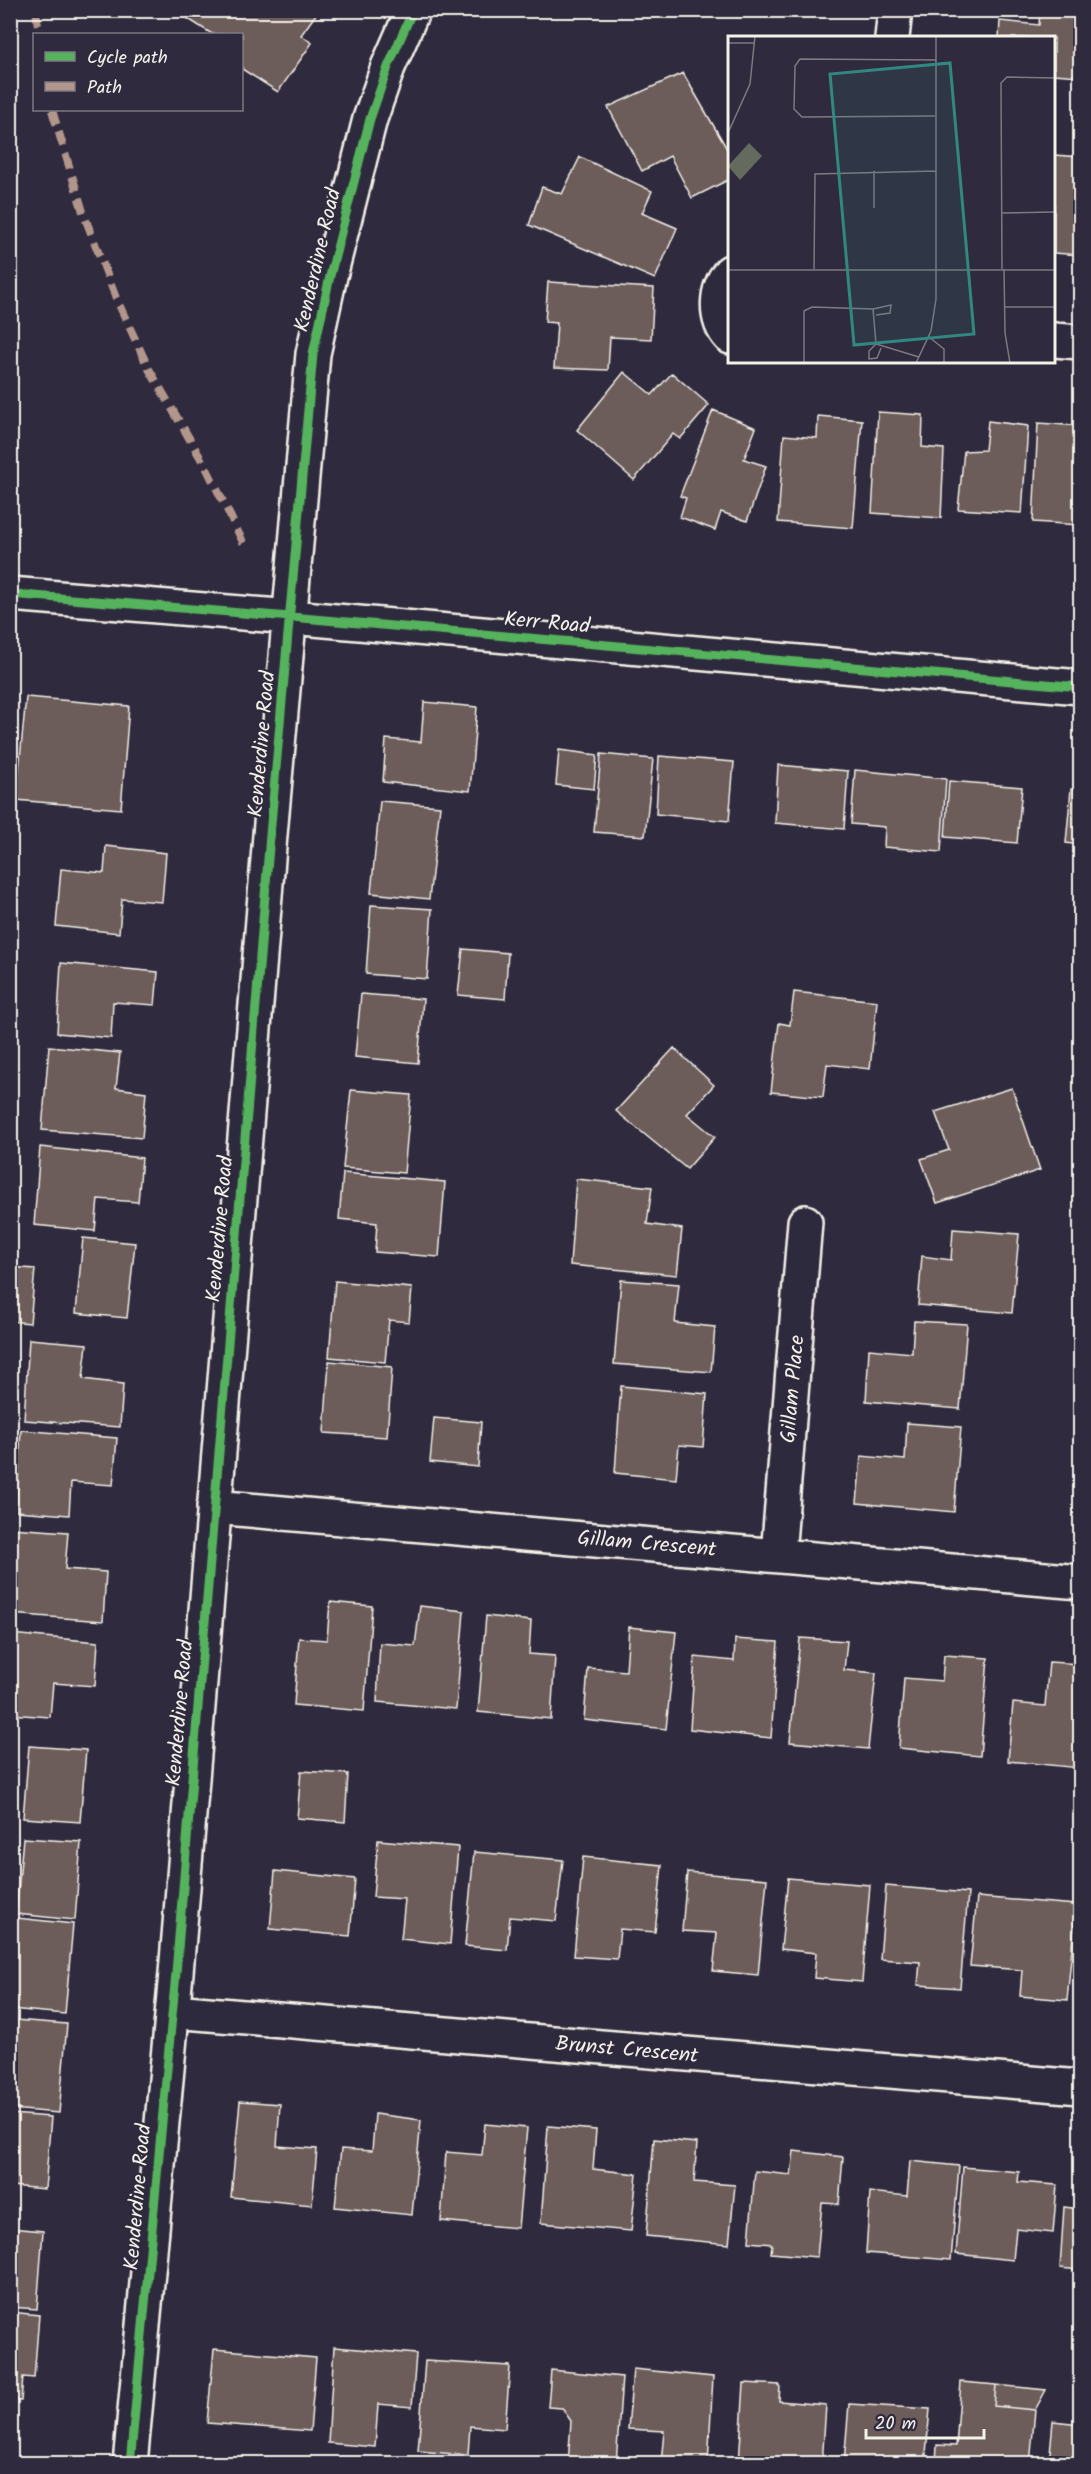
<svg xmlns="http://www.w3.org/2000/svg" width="1091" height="2474" font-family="Kalam,sans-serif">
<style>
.building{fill:#6c5c5a;stroke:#f4f1e8;stroke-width:1.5}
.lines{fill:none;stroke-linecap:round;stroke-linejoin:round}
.minor-casing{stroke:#f4f1e8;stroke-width:38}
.minor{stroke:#2f2a3d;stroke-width:33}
.quiet{stroke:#b2968c;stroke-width:8;stroke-dasharray:15 8;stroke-linecap:butt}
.cycleway-casing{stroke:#2f2a3d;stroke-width:13}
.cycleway{stroke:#56b35d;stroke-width:9}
.labels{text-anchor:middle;stroke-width:4.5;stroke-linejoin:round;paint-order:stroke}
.street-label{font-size:21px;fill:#f4f1e8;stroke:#2f2a3d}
.inset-road{fill:none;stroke:#7e7a81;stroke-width:1.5}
.view{fill:#318880;fill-opacity:0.15;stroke:#318880;stroke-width:3}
.inset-edge{fill:none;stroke:#f4f1e8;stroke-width:3}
</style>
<rect width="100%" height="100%" fill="#2f2a3d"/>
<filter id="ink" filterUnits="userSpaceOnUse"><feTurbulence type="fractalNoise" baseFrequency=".0167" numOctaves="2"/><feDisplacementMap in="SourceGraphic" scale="12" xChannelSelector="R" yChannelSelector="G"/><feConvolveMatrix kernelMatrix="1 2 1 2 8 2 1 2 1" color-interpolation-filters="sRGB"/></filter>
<g filter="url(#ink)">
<path class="building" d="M174 10H319L301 35 312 43 278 92 242 69V34H212Z
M1040 10H1080V76L1054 74V38H999L1000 21 1039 25Z
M683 73 730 154V179L692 198 670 156 642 171 608 107Z
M1054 155 1080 157V255L1054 253Z
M580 157 652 191 642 213 677 228 655 279 529 225 542 187 562 194Z
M548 282 654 288 651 339 610 337 608 370 554 368 557 323 545 322Z
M624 372 652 395 672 373 709 405 680 439 673 434 634 480 577 430Z
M713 410 756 428 744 459 766 466 747 521 721 512 715 530 680 517 686 498 680 496Z
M878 412 923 415 922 447 944 449 941 518 872 513Z
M818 416 862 420 853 528 778 522 784 435 817 438Z
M988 421 1028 426 1022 513 958 509 964 451 985 450Z
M1038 423 1080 426V525L1033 522Z
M26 697 129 706 121 809 16 800Z
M424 702 477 707 470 791 383 782 386 739 421 742Z
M559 750 597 755 594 789 556 785Z
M601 754 653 759 645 836 594 832Z
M659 756 734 762 729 821 656 814Z
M778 765 848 771 844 829 775 823Z
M855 770 946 779 941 852 884 847 885 827 851 824Z
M949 781 1022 787 1017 843 945 837Z
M1071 789 1080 790V845L1066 843Z
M380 801 440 806 429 899 371 893Z
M106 846 166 853 162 902 122 899 119 933 56 926 61 869 104 873Z
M371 905 432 909 427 979 366 974Z
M463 949 508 953 505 999 458 995Z
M61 963 158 972 155 1005 113 1002 111 1038 57 1033Z
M794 992 877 1001 870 1069 827 1064 823 1097 771 1092 779 1023 790 1025Z
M361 994 423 999 418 1063 355 1057Z
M49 1046 120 1053 116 1088 146 1092 142 1138 42 1130Z
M674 1048 714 1085 687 1114 715 1137 687 1169 616 1111Z
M1012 1088 1040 1170 937 1203 921 1159 949 1150 935 1112Z
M351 1090 411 1095 404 1173 343 1168Z
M40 1147 142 1158 138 1202 98 1199 95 1231 34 1225Z
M343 1173 445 1182 439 1257 375 1252 377 1223 339 1219Z
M576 1179 652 1187 647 1224 682 1229 677 1275 570 1265Z
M953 1229 1019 1234 1012 1313 918 1305 922 1256 951 1260Z
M83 1238 135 1243 127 1318 76 1313Z
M10 1267 35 1269 30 1323 10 1321Z
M621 1280 679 1284 675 1323 715 1327 711 1372 614 1364Z
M335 1281 412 1288 409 1322 389 1320 385 1362 329 1357Z
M914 1321 967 1324 960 1409 866 1401 869 1349 912 1353Z
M29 1339 87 1344 83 1379 123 1384 120 1427 24 1420Z
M329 1361 392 1367 387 1437 324 1433Z
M621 1386 707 1394 703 1447 679 1445 676 1479 615 1473Z
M434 1418 481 1422 478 1467 430 1462Z
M907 1423 961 1427 954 1512 857 1503 861 1456 905 1460Z
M21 1430 117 1438 113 1485 71 1482 69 1515 16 1511Z
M11 1528 68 1532 65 1569 106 1572 103 1621 10 1614Z
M330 1602 372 1606 364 1711 294 1705 299 1638 327 1640Z
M420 1606 464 1611 456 1709 377 1702 380 1643 415 1646Z
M486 1616 531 1621 529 1654 555 1656 551 1719 478 1712Z
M629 1627 676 1632 666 1729 584 1720 588 1668 626 1671Z
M10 1634 98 1642 95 1686 53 1683 50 1717 10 1714Z
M800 1638 847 1641 844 1670 876 1673 868 1749 790 1742Z
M735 1639 778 1642 771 1738 690 1729 695 1657 734 1661Z
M944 1655 988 1658 980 1756 899 1748 904 1678 942 1681Z
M1049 1662 1080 1664V1768L1008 1761 1013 1703 1045 1706Z
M29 1746 86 1750 80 1822 23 1818Z
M301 1771 348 1774 345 1822 297 1818Z
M23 1838 81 1842 75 1920 16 1914Z
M378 1840 458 1847 450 1944 401 1939 405 1899 373 1897Z
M474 1852 563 1860 556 1921 510 1917 507 1950 465 1946Z
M583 1857 662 1865 655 1932 620 1929 617 1959 574 1956Z
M275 1871 355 1879 350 1936 270 1929Z
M687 1872 767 1879 758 1975 713 1971 717 1933 682 1931Z
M788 1878 870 1885 862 1982 814 1978 816 1953 781 1949Z
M886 1886 968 1893 960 1988 918 1985 920 1962 880 1959Z
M977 1897 1076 1905 1067 2000 1020 1996 1022 1970 970 1966Z
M17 1918 73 1924 65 2014 10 2009Z
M1080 1946V1998L1074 1997Z
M14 2020 67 2024 59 2113 10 2109V2054Z
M240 2101 280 2104 277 2146 317 2149 312 2205 231 2197Z
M10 2114 51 2117 45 2189 10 2186Z
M375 2114 421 2120 412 2215 335 2207 341 2149 372 2151Z
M485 2124 527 2128 518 2228 441 2221 446 2152 482 2155Z
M548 2126 596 2130 593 2169 637 2174 631 2231 541 2223Z
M654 2139 697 2143 694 2182 735 2185 729 2244 646 2236Z
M794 2151 843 2157 839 2204 822 2203 817 2257 771 2253 772 2244 749 2242 755 2171 791 2175Z
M910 2161 959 2166 951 2260 866 2253 870 2192 907 2196Z
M963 2167 1019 2172 1018 2182 1057 2185 1053 2233 1016 2229 1013 2260 956 2254Z
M1064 2207 1080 2209V2270L1060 2268Z
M10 2228 43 2231 37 2309 10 2307Z
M10 2312 39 2315 34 2378 23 2377 21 2401 10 2400Z
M334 2347 416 2354 412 2407 378 2404 375 2447 328 2443Z
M214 2349 316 2358 310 2431 207 2423Z
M425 2361 510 2366 505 2429 470 2426 468 2455 418 2451Z
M633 2369 713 2377 708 2464H661L664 2431 628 2429Z
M551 2370 622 2377 616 2464H568L571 2421 562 2408 548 2407Z
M961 2382 996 2385 994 2406 1035 2410 1030 2464H936L937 2445 956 2446Z
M744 2383 780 2385 779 2401 826 2405 822 2464H739Z
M996 2385 1046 2390 1035 2410 994 2406Z
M849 2404 930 2409 925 2464H844Z
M1053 2421 1080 2424V2464H1049Z
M10 2457 25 2458V2464H10Z"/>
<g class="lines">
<g class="minor-casing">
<path id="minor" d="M892 38 895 10
M730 272C715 289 714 320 730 337
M1054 340 1080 342
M10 594 291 617 1080 687
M214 1507 1080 1582
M778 1555 805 1222
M173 2011 1080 2087
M130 2464 176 1973 270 835 313 354 330 276 370 119 388 67 413 10"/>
</g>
<use href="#minor" class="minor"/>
<path class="quiet" d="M36 10 39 34
M52 110 84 215 116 298 149 369 207 469 244 544"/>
<g class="cycleway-casing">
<path id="cycleway" d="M10 594 291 617 1080 687
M130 2464 176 1973 270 835 313 354 330 276 370 119 388 67 413 10"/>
</g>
<use href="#cycleway" class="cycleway"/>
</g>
</g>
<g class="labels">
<g class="street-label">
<text transform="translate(317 260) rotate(-77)" y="7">Kenderdine Road</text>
<text transform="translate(547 622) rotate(5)" y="7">Kerr Road</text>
<text transform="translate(261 744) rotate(-85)" y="7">Kenderdine Road</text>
<text transform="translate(219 1229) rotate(-85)" y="7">Kenderdine Road</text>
<text transform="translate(792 1389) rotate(-85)" y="7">Gillam Place</text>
<text transform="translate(647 1543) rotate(5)" y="7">Gillam Crescent</text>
<text transform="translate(179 1713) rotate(-85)" y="7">Kenderdine Road</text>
<text transform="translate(627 2049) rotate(5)" y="7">Brunst Crescent</text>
<text transform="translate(137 2197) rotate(-85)" y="7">Kenderdine Road</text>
</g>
</g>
<g transform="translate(728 36)">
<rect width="327" height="327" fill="#2f2a3d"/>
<path d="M21 107 34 120 12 144 0 130Z" fill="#646a5d"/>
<path class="inset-road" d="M0 7H27M207 80 74 81 66 73 67 30 72 23 208 24M0 97 22 48 27 0M146 135V172M274 177 326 176M86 233 87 138 208 135M274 233 273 47 279 41 327 42M276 233 277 297 282 327M0 234H327M276 271H327M145 273 163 269 162 277 148 279M201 301 216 313V327M148 308 141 315V323L149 322 153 312M76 327V275L84 271 145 273 148 308 191 321M188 327 203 295 208 263V0"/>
<path class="view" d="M222 27 246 298 126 309 102 38Z"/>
<rect width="327" height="327" class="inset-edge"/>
</g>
<rect width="1091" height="2474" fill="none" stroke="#2f2a3d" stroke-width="36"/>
<rect x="18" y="18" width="1055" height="2438" fill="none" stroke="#f4f1e8" stroke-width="2" filter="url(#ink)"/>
<rect x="33" y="33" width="210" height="78" fill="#2f2a3d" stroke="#7e7a81" stroke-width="1.5"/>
<rect x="45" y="52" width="30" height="9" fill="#56b35d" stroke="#7e7a81" stroke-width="1.5"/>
<text x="87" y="63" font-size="18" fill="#f4f1e8">Cycle path</text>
<rect x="45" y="82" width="30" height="9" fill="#b2968c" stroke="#7e7a81" stroke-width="1.5"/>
<text x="87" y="93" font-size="18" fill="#f4f1e8">Path</text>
<path d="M866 2429v9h118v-9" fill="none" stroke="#f4f1e8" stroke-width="3"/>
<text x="875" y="2429" font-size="18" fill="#f4f1e8" stroke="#2f2a3d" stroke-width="4.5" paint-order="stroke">20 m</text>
</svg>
